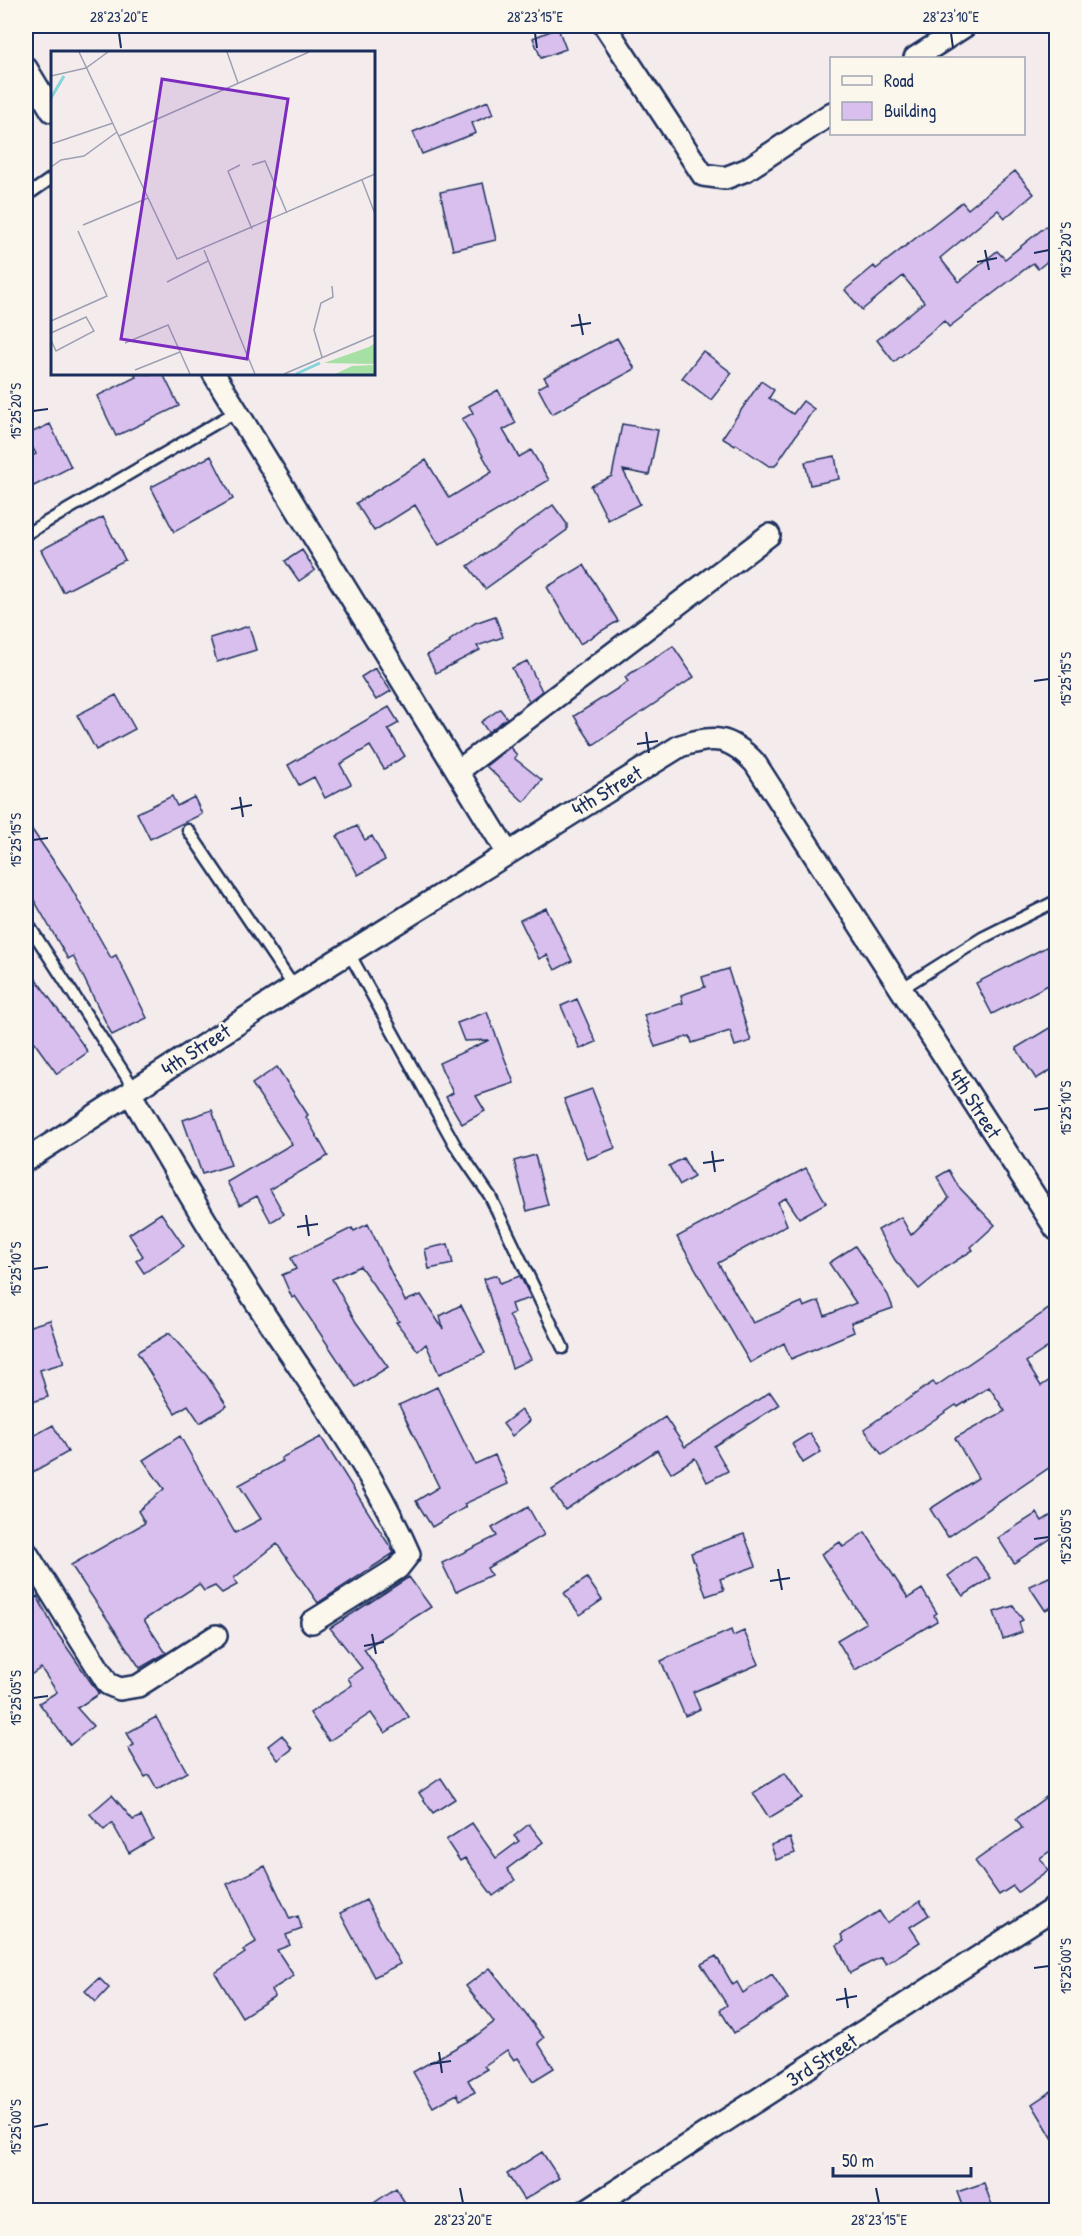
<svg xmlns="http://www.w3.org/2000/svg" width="1082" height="2236" font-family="'Patrick Hand',sans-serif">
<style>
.building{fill:#d9bfee;stroke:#1b2f5e;stroke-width:1.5}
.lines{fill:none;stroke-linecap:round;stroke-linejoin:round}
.service-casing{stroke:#1b2f5e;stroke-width:15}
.minor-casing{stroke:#1b2f5e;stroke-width:26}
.service{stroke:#fbf7ec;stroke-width:10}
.minor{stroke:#fbf7ec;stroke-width:21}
.ticks{fill:none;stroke:#1b2f5e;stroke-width:2}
.labels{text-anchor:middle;stroke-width:4.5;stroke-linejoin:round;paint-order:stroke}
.street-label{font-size:21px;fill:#1b2f5e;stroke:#fbf7ec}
.inset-river{fill:none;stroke:#84d5db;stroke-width:3}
.inset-road{fill:none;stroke:#9da0b3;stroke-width:1.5}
.view{fill:#7b2cbf;fill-opacity:0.15;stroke:#7b2cbf;stroke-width:3}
.inset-edge{fill:none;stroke:#1b2f5e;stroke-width:3}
.neatline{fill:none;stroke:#1b2f5e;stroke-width:2}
.ticks-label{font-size:15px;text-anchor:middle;fill:#1b2f5e}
</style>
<rect width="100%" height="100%" fill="#f4ecec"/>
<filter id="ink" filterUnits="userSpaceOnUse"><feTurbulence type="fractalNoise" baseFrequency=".0167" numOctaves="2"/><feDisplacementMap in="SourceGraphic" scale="12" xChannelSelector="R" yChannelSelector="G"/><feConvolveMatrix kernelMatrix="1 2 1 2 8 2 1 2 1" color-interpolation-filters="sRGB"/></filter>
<g filter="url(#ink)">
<path class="building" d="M558 28 566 49 541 58 533 38Z
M488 101 493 114 472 123 476 133 422 154 413 132Z
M1015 171 1034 194 1005 218 998 210 940 258 959 282 997 251 1005 259 1050 223 1056 231V254L1038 269 1033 263 949 327 944 321 894 362 877 340 924 302 903 276 862 310 845 290 874 266 876 269 962 202 968 209Z
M483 183 496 240 453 250 440 192Z
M617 338 635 369 552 414 538 388 548 383 544 377Z
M703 351 732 373 711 400 682 378Z
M134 374H163L179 406 116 436 97 396 136 377Z
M761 381 774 390 769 398 793 414 803 401 814 409 775 466H769L736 444 735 446 722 438Z
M498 390 516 423 503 430 519 457 531 450 549 480 439 545 415 505 374 531 356 503 426 460 449 498 492 472 462 419 473 413 469 406Z
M50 424 71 467 26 490V459L36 454 26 435Z
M622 424 658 430 649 475 623 470 640 504 608 520 591 486 612 476Z
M211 456 233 499 174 532 151 487Z
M835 456 839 479 810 485 805 462Z
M553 505 567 524V530L485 589 468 566Z
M103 517 125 560 63 592 41 550Z
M302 550 315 570 299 581 285 561Z
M584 565 618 621 580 644 547 587Z
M495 616 503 637 477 646 480 650 436 673 427 655 450 643 449 641 475 623Z
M249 626 256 650 217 662 210 638Z
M673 646 694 677 593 745 574 716 628 682 625 677Z
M527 661 542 691 529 701 512 668Z
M375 668 391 691 376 700 361 677Z
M116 695 135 729 96 750 77 715Z
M389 707 399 723 388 729 405 756 384 769 370 746 340 764 351 784 325 798 314 777 299 785 288 765Z
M500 709 507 718 488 732 481 722Z
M510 747 517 755 514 758 542 780 524 802 486 766Z
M172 796 177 806 194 797 202 814 150 839 137 813Z
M26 821 66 879 111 958 116 955 147 1018 112 1035 73 956 68 959 26 886Z
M357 826 365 840 372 836 385 860 358 875 337 836Z
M546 908 572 961 555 970 547 955 539 959 520 920Z
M1056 942V981L992 1014 976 983Z
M26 965 88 1052 57 1074 26 1031Z
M728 969 751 1041 735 1046 730 1031 692 1043 690 1036 655 1047 644 1015 683 1003 681 995 705 987 702 977Z
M577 999 596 1042 580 1049 561 1006Z
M487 1012 514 1083 476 1096 485 1111 462 1124 446 1097 453 1093 439 1063 489 1040 464 1041 457 1023Z
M1056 1024V1067L1036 1079 1016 1048Z
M277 1067 308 1115 306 1117 328 1156 270 1189 284 1214 271 1222 257 1196 240 1205 227 1182 292 1144 252 1084Z
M592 1089 615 1148 587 1159 564 1099Z
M212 1110 231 1165 202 1174 183 1120Z
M535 1155 548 1205 527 1211 514 1161Z
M683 1158 694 1177 680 1185 669 1166Z
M806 1168 826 1203 799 1218 786 1198 778 1202 787 1225 718 1263 753 1323 802 1302 804 1307 819 1301 825 1316 856 1303 829 1263 855 1246 888 1295 893 1308 851 1323 854 1332 791 1359 784 1343 750 1363 677 1237Z
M949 1170 958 1186 995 1225 971 1247 973 1250 946 1267 919 1289 895 1260 878 1230 901 1217 911 1235 949 1198 937 1177Z
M161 1213 184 1246 144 1273 136 1261 143 1256 129 1234Z
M368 1224 405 1301 421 1295 443 1329 440 1316 461 1305 485 1353 439 1374 426 1344 418 1351 396 1322 399 1321 360 1266 332 1279 356 1322 388 1367 356 1387 295 1296 292 1298 282 1275 296 1269 291 1258 352 1228 354 1231Z
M448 1244 453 1264 429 1269 425 1249Z
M497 1275 500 1283 520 1276 531 1298 511 1304 514 1313 509 1315 531 1359 512 1368 484 1279Z
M1056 1304V1342L1026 1362 1041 1386 1056 1376V1463L948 1537 930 1509 978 1478 955 1438 1005 1411 989 1387 958 1407 956 1405 882 1455 864 1429 933 1382 936 1386Z
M50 1320 64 1363 40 1370 48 1397 26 1404V1336L29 1335 30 1339 27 1327Z
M169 1333 207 1376 227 1406 200 1423 188 1405 175 1413 137 1352Z
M437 1387 475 1464 495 1455 508 1484 464 1504 466 1507 432 1527 416 1501 439 1487 399 1405Z
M770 1392 779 1405 714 1446 728 1471 707 1482 695 1458 671 1473 657 1450 565 1510 552 1490 665 1417 685 1447Z
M521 1410 530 1421 512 1436 503 1424Z
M53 1425 68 1452 26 1476V1440Z
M810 1433 821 1452 803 1463 792 1444Z
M180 1436 235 1533 261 1519 239 1485 283 1461 281 1458 321 1437 394 1553 318 1603 277 1544 234 1578 237 1585 222 1593 215 1586 204 1591 199 1584 144 1620 166 1653 140 1668 71 1565 145 1523 138 1511 164 1489 143 1460Z
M528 1507 544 1535 487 1568 491 1575 456 1592 442 1563 497 1536 492 1528Z
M1056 1512V1535L1014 1563 998 1538 1037 1513 1042 1521Z
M865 1532 908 1598 922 1589 937 1613 934 1615 937 1621 855 1670 837 1640 866 1623 821 1554 840 1542 843 1547Z
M744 1534 756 1566 720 1579 724 1590 706 1596 691 1553Z
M975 1556 991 1578 963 1596 948 1576Z
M1056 1574V1605L1045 1610 1029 1586Z
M409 1577 431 1607 364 1649 409 1717 385 1733 371 1713 329 1741 310 1713 352 1685 348 1678 362 1668 330 1628Z
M587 1578 602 1600 580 1615 564 1593Z
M37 1596 55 1630 99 1694 77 1708 93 1726 70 1745 39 1703 57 1692 41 1668 26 1678V1602Z
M1013 1606 1023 1620 1019 1622 1022 1632 1003 1639 994 1612Z
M731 1630 733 1636 744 1631 759 1664 693 1692 700 1709 685 1716 661 1661Z
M156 1717 187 1772 157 1789 149 1775 145 1777 128 1748 134 1745 127 1733Z
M282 1735 292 1749 278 1760 268 1746Z
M785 1773 802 1798 769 1818 753 1793Z
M441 1778 455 1799 433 1813 419 1793Z
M1056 1790V1847L1040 1858 1048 1870 1018 1892 1013 1886 999 1895 975 1861 1022 1828 1016 1819Z
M112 1795 133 1820 141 1816 153 1839 129 1853 112 1823 104 1830 90 1814Z
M472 1823 496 1858 519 1841 514 1836 529 1824 543 1842 507 1869 515 1880 493 1896 465 1858 460 1861 446 1840Z
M790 1838 795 1853 776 1860 771 1845Z
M265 1866 290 1919 298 1916 302 1929 286 1935 290 1945 277 1950 294 1976 271 1990 275 1996 242 2017 215 1973 245 1953 243 1950 256 1942 227 1884Z
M366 1900 400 1964 374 1977 340 1913Z
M920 1901 929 1915 910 1927 920 1942 886 1964 881 1957 850 1973 837 1945 844 1941 841 1935 879 1911 887 1923Z
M716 1956 733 1985 737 1982 743 1993 772 1974 788 1999 734 2033 720 2010 727 2005 701 1964Z
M490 1968 544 2038 538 2043 554 2068 533 2081 518 2058 514 2060 507 2050 484 2066 487 2069 468 2080 475 2092 460 2100 457 2094 433 2107 413 2072 473 2038 494 2022 466 1986Z
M99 1978 109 1988 96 2002 85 1991Z
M1056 2088V2144L1032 2104Z
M542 2152 559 2178 524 2200 507 2174Z
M984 2183 994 2211H964L957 2192Z
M396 2188 410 2211H362Z"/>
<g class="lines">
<g class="service-casing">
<path id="service" d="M26 196 52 178
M26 534 237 411
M188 830 294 987
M26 921 135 1090
M349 953 455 1145 490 1196 563 1348
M901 989 982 938 1056 901"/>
</g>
<g class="minor-casing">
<path id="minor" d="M605 26 703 175 725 178 746 170 832 113
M915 58 965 26
M26 68 52 111
M214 374 507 852
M458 771 769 535
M130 1093C172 1165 214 1238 260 1308 312 1388 371 1466 409 1554L398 1568 312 1622
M26 1160 294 987 680 746C714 735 730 736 755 763L1056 1229
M26 1552 108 1684 120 1689 138 1686 216 1636
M587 2210 1056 1907"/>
</g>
<use href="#service" class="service"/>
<use href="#minor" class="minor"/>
</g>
</g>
<path class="ticks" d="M119 33 121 48M535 33 537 48M951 33 953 48M985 250 989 270M1034 253 1049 250M977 262 997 258M579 314 583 335M571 326 591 323M33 411 48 409M1034 681 1049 679M646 732 649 753M637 744 658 741M240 797 243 817M231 809 252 805M33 840 48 838M1034 1110 1049 1108M712 1151 715 1172M703 1163 724 1160M306 1215 309 1236M297 1227 318 1224M33 1269 48 1267M1034 1539 1049 1537M778 1569 782 1590M770 1581 790 1578M372 1634 376 1654M364 1646 384 1642M33 1698 48 1696M1034 1968 1049 1966M845 1988 848 2008M836 2000 857 1996M439 2052 442 2073M430 2064 451 2061M33 2127 48 2124M460 2188 463 2203M876 2188 879 2203"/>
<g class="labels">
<g class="street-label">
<text transform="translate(607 791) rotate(-31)" y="7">4th Street</text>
<text transform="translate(196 1050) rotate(-33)" y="7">4th Street</text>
<text transform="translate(975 1104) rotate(57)" y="7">4th Street</text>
<text transform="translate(822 2060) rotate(-33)" y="7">3rd Street</text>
</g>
</g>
<g transform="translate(51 51)">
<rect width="324" height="324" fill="#f4ecec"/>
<path d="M324 292V313L273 312 318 296ZM322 314 323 323H284L301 315Z" fill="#a7e0a5"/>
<path class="inset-river" d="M0 47 13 25M245 323 269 312"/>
<path class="inset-road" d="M28 1 126 208 324 123M176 1 187 32M0 25 35 17 57 1M68 85 258 1M0 93 62 72M189 114 177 120 201 178M201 114 214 110 236 162M0 116 10 109 33 105 66 81M311 129 324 163M32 174 97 147M153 199 204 323M116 231 157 210M0 270 56 245 27 180M0 282 35 266 43 280 5 300 0 289M74 292 117 274 139 323M271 306 263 279 270 252 282 246 281 235M84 319 129 301M233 323 324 284"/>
<path class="view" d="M111 28 237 48 196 308 70 288Z"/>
<rect width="324" height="324" class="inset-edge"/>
</g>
<rect width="1082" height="2236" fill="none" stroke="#fbf7ec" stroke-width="66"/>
<rect x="830" y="57" width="195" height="78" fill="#fbf7ec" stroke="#a1a7b3" stroke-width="1.5"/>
<rect x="842" y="76" width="30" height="9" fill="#fbf7ec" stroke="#a1a7b3" stroke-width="1.5"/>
<text x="884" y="87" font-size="18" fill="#1b2f5e">Road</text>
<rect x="842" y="102" width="30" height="18" fill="#d9bfee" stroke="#a1a7b3" stroke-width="1.5"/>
<text x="884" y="117" font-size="18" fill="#1b2f5e">Building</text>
<path d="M833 2167v9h138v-9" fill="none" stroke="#1b2f5e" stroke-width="3"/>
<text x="842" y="2167" font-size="18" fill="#1b2f5e" stroke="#fbf7ec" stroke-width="4.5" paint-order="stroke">50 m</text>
<rect x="33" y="33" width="1016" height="2170" class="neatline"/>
<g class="ticks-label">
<text x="119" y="22">28°23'20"E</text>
<text x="535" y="22">28°23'15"E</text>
<text x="951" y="22">28°23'10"E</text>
<text transform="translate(1066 250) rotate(-90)" y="5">15°25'20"S</text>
<text transform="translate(16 411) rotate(-90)" y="5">15°25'20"S</text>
<text transform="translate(1066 679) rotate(-90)" y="5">15°25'15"S</text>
<text transform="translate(16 840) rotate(-90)" y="5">15°25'15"S</text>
<text transform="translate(1066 1108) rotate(-90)" y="5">15°25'10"S</text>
<text transform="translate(16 1269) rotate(-90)" y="5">15°25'10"S</text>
<text transform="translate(1066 1537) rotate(-90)" y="5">15°25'05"S</text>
<text transform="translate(16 1698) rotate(-90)" y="5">15°25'05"S</text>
<text transform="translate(1066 1966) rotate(-90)" y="5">15°25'00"S</text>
<text transform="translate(16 2127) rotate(-90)" y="5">15°25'00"S</text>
<text x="463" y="2225">28°23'20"E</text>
<text x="879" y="2225">28°23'15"E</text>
</g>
</svg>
